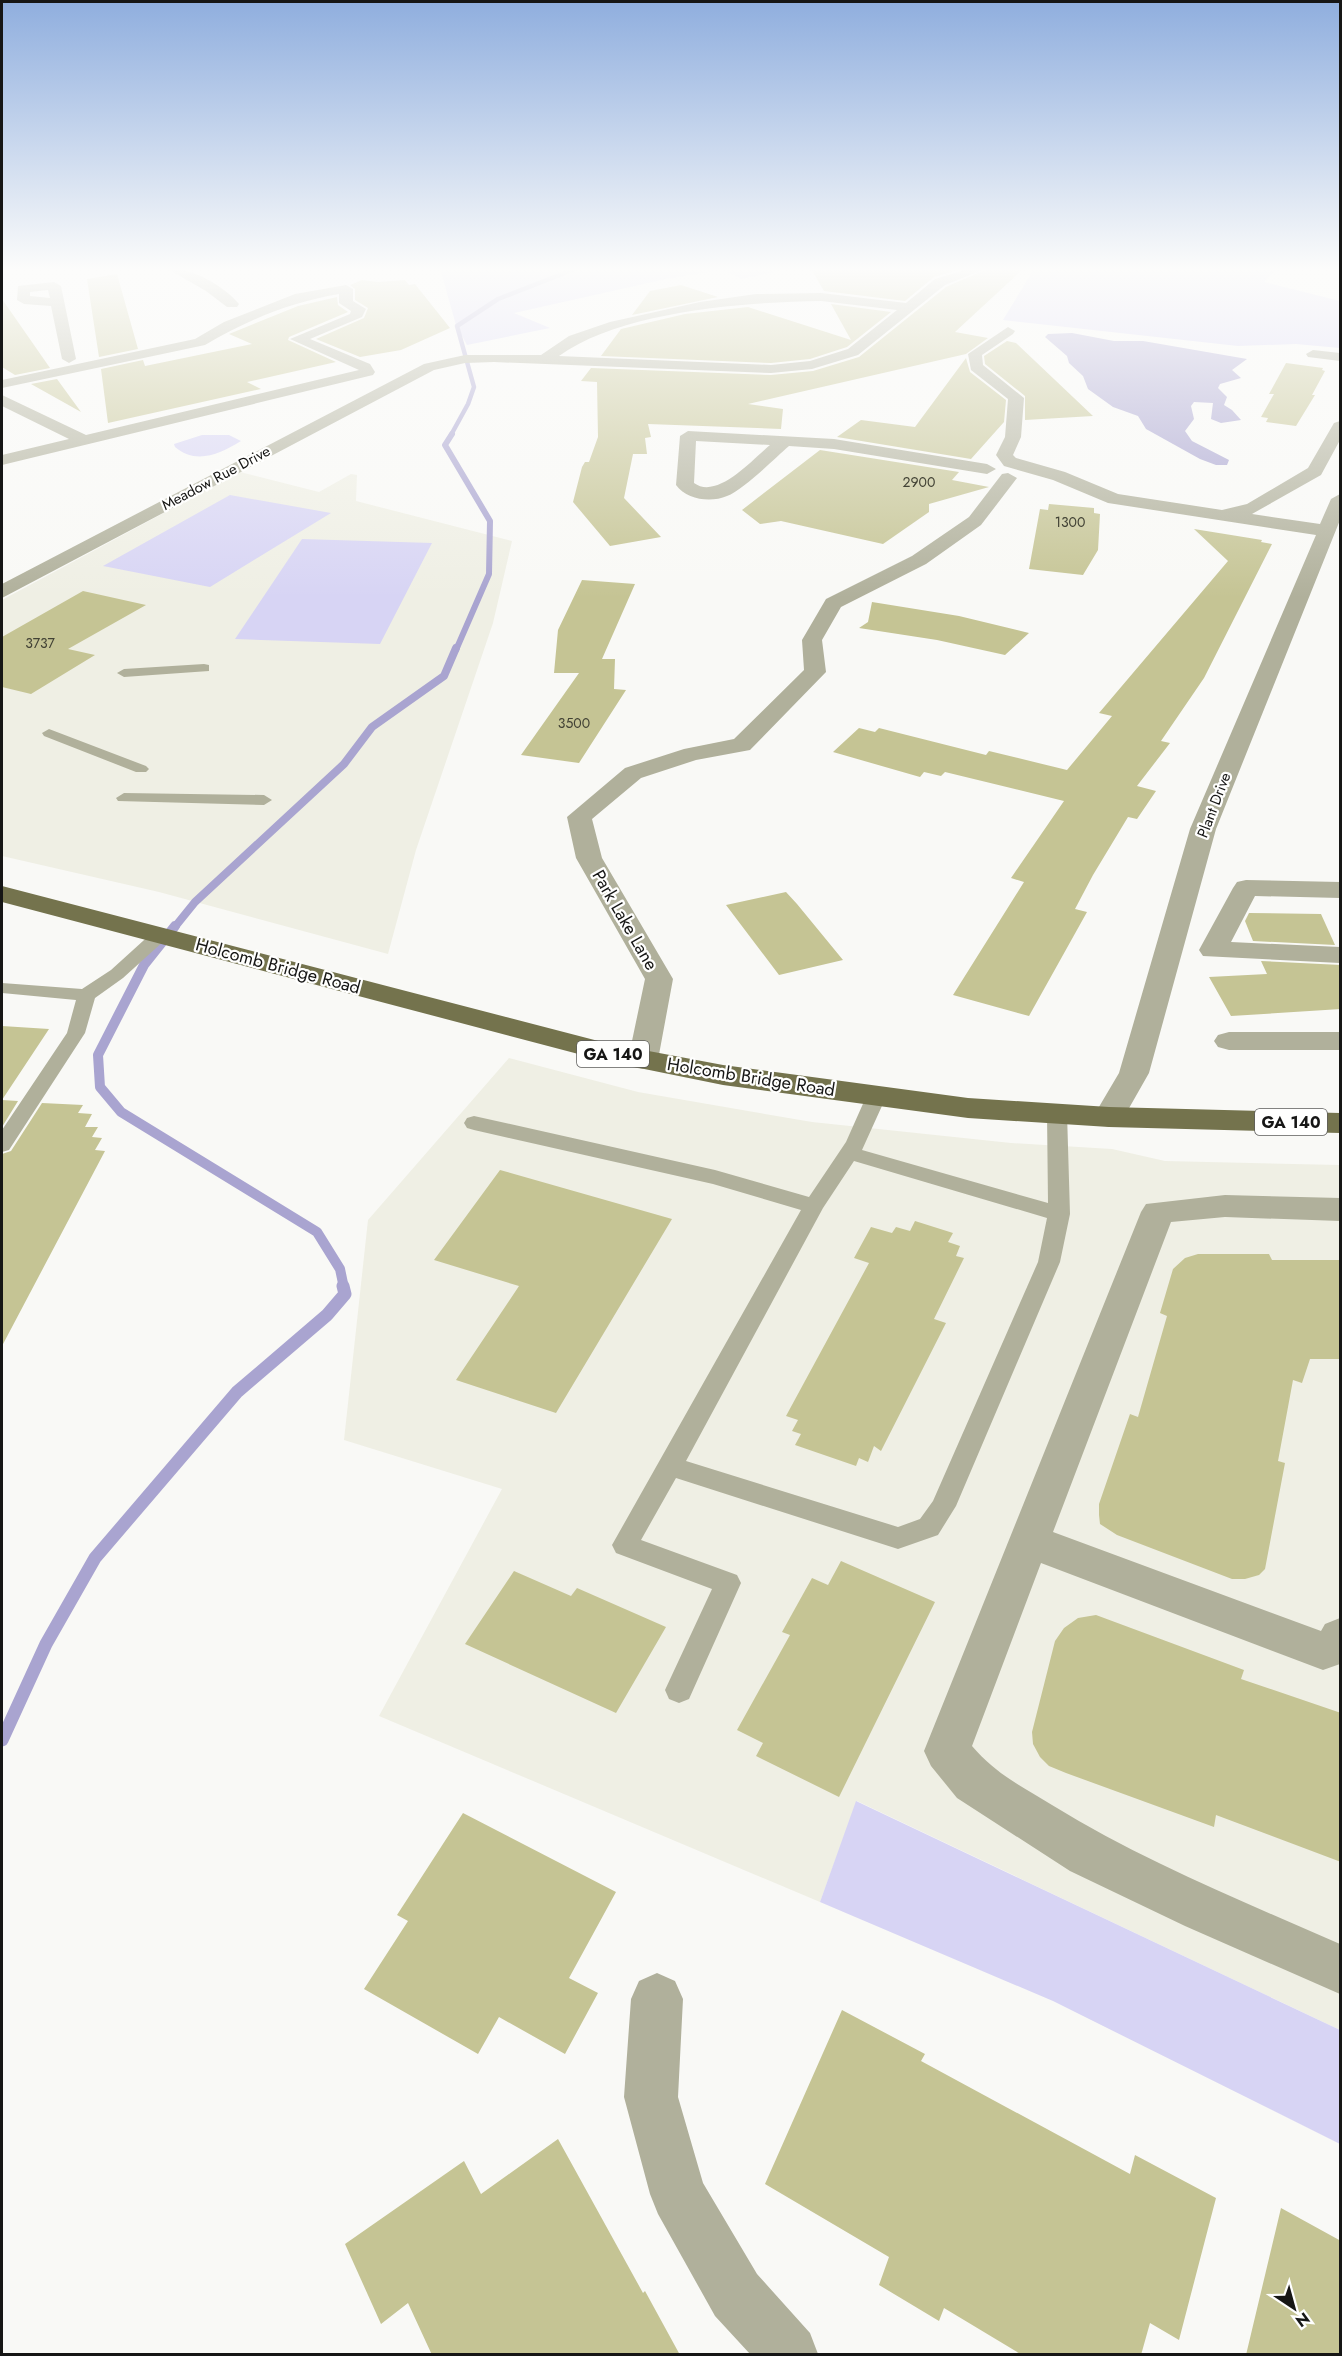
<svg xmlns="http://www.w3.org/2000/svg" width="1342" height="2356" font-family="Jost,sans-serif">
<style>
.built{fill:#efefe4}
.green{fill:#d7d4f4}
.water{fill:#a9a4d0}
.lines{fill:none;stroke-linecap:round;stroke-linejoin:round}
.stream-far4{stroke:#a9a4d0;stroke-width:4.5}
.stream-far3{stroke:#a9a4d0;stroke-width:6}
.stream-far2{stroke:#a9a4d0;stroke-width:8}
.stream-far1{stroke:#a9a4d0;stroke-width:10}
.stream{stroke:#a9a4d0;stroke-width:13}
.building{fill:#c5c494}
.service{fill:#b0b09b;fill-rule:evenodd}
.minor{fill:#b0b09b;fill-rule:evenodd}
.primary{fill:#74734d;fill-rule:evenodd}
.labels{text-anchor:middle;stroke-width:4.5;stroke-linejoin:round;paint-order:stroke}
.far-number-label{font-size:14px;fill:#424235}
.far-street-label{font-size:15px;fill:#161615;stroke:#fffffe}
.shield{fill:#fffffe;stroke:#5c5c5b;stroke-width:1.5}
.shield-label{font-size:16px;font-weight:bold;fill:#161615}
.street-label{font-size:18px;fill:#161615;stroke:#fffffe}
</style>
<rect width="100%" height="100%" fill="#f9f9f6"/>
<path class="built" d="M240 472 319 492 351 474 357 475 356 501 512 541 493 623 416 850 388 954 159 892 2 856V600Z
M509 1058 638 1092 812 1122 1011 1143 1112 1149 1165 1161 1340 1165V2030L857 1801 820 1902 379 1716 502 1489 344 1440 368 1220Z"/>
<path class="green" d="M417 269H787L742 279 722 270 666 279 514 313 550 328 467 345 456 325 441 272Z
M1034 269H1277L1264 282 1340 301V348L1296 344 1238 346 1003 320Z
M202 435H229L241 441C220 454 196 465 175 447L174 444Z
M230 495 331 513 210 587 103 566Z
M302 539 432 543 380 644 235 639Z
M856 1801 1340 2030V2144L1053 2001 820 1902Z"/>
<path class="water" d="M1072 333 1114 341H1143L1247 359 1232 370 1241 378 1220 384 1218 388 1227 397 1224 405 1232 410 1241 420 1221 423 1211 419 1213 403 1194 402 1191 406 1194 419 1185 431 1192 441 1229 460 1227 465H1216L1200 459 1146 429 1138 416 1113 407 1088 389 1083 376 1069 363 1067 356 1045 337 1048 334Z"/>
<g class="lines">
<path class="stream-far4" d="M451 435 468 404 474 387 457 326 498 299 575 269"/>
<path class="stream-far3" d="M452 434 445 445 490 521 489 574 456 650"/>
<path class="stream-far2" d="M174 928 195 902 344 764 372 727 444 676 456 648"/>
<path class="stream-far1" d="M175 926 144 965 98 1055 100 1087 121 1112 317 1232 340 1269 344 1288"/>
<path class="stream" d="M2 1740 46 1644 95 1558 237 1392 327 1315 345 1294 343 1286"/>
</g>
<path class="building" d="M811 269H962L934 277 905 301 824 291Z
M987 269H1023L955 332 988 338 966 354 748 404 783 409 781 429 648 424 651 437 645 438 647 454H633L624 498 661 537 610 546 573 502 582 467 585 462H589L598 437 597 382 581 381 591 368 771 375 813 371 859 357 946 287Z
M117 274 138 349 99 357 87 279Z
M362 280 378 282 405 280 409 285 415 284 450 328 401 350 360 357 316 339 364 318 368 308 355 300V289L350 285Z
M681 285 718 297 632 315 650 291Z
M337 297 338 305 348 312 289 337 288 340 336 362 247 382 261 389 108 423 101 369 143 360 145 366 252 344 229 334 298 306Z
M2 299 50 368 15 375 2 367Z
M831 304 891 312 847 347 810 359 771 363 601 356 621 329 685 314 748 307 851 340Z
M1007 341 1016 343 1093 416 1025 420V396L985 364 984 356Z
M966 358 970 372 1006 400 1004 422 971 459 837 437 861 420 915 427Z
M1286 363 1323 368 1322 370 1325 371 1312 395H1315L1296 426 1266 422 1268 418 1261 417 1274 394H1269Z
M57 379 81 412 31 384Z
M820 450 959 472 952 480 989 487 929 504V512L883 544 781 521 760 524 742 510Z
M1049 504 1094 508V513L1100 514 1098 550 1083 575 1029 569 1040 509 1048 510Z
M1194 529 1262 540 1261 542 1272 544 1204 678 1161 741 1170 743 1137 786 1156 791 1137 819 1128 817 1093 875 1075 909 1087 912 1029 1016 953 995 1024 882 1011 878 1064 801 945 772 941 776 924 772 920 777 833 752 859 728 875 732 879 728 986 755 989 751 1067 770 1112 716 1099 713 1228 561Z
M582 580 635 584 602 659H615L614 689 626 690 579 763 521 755 579 673H554L558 630Z
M83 591 146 605 68 649 95 655 31 694 2 687V637Z
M872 602 959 616 1029 633 1005 655 937 640 859 628 868 622Z
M786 892 797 904 843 960 779 975 726 905Z
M1249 913 1321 914 1335 945 1253 941 1245 921Z
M1261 961 1341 965V1009L1231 1016 1209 977 1267 974Z
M2 1026 49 1029 2 1100 18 1101 2 1127Z
M42 1103 83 1105 78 1113 92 1114 85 1127H98L92 1137 102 1138 95 1150 105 1151 2 1346V1154L11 1151Z
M500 1170 672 1219 556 1413 456 1380 519 1286 434 1260Z
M915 1221 953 1233 948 1242 960 1246 956 1256 964 1258 934 1319 946 1323 881 1451 874 1446 868 1462 859 1458 856 1466 795 1445 801 1434 792 1431 798 1420 786 1416 869 1263 854 1258 871 1227 892 1233 896 1227 910 1231Z
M1198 1254H1269L1272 1260H1341V1359H1310L1302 1383 1293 1380 1278 1461 1285 1463 1265 1569 1259 1575 1245 1579H1232L1117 1535 1100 1524 1099 1515V1504L1130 1414 1138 1417 1167 1316 1160 1313 1173 1269 1185 1258Z
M841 1561 935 1602 839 1797 756 1756 763 1743 737 1730 790 1635 782 1632 812 1578 828 1585Z
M514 1571 571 1596 577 1588 666 1627 616 1713 465 1644Z
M1096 1615 1244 1670 1241 1679 1341 1713V1862L1216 1815 1214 1827 1066 1773 1049 1766 1040 1757 1033 1744 1032 1732 1055 1641 1064 1628 1078 1618Z
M463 1813 616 1892 569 1978 598 1993 565 2054 499 2017 478 2054 364 1989 408 1921 397 1915Z
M842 2010 925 2054 921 2061 1130 2174 1135 2155 1216 2198 1179 2340 1150 2323 1141 2355H1022L944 2308 939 2321 879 2285 889 2257 765 2184Z
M558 2139 643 2293 645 2291 680 2355H432L408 2303 381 2324 345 2244 464 2161 481 2194Z
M1281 2208 1341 2241V2355H1246Z"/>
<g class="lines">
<path class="service" d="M204 664 209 665V671L124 677 117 673 124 669Z
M49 729 146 766 149 769 146 772H136L44 736 42 733Z
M124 793 264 795 272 800 264 805 118 801 116 798Z
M160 930 169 935 166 939 123 978 95 998 85 1033 9 1150 2 1152V1130L67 1033 76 1000 2 993V983L82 989 111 970 154 931Z
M876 1091 883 1093 886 1097 862 1150 1048 1203 1047 1113 1050 1108H1064L1067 1113 1070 1214 1060 1262 956 1506 938 1535 898 1549 676 1478 641 1540 737 1575 741 1583 689 1699 679 1703 669 1699 665 1690 712 1589 616 1553 612 1545 801 1210 713 1184 474 1130 467 1128 464 1123 467 1118 474 1116 715 1170 809 1197 846 1142 866 1097 869 1093ZM854 1161 1047 1218 1038 1262 933 1501 920 1519 898 1527 686 1461 823 1208Z"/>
<path class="minor" d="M168 269C191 267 224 286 239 304L237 307H227L206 291Z
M968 269H985L945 285 858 355 812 369 771 373 494 362 465 363 434 370 2 598V584L424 364 465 355H541L569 336 610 322 700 302 756 294 821 293 906 303 935 279ZM821 301 897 310 848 349 810 361 771 365 559 356C621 311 745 302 821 301Z
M54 282 61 286 76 359 69 363 62 359 51 306 24 304 17 300 18 286ZM48 290 50 298 30 296V292Z
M346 285 353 289V301L366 309 362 317 310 339 370 364 375 372 373 375 2 465V455L69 439 2 406V395L86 435 359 370 290 339 350 314 351 311 339 303V294C291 302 247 320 205 345L2 388V380L195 339 224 322 295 294Z
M1008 327 1015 331 1013 334 982 355 983 365 1024 398 1021 437 1013 455 1016 458 1065 472 1118 494 1222 510 1247 504 1308 468 1334 423 1340 421V440L1321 475 1252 514 1320 524 1331 499 1340 494V520L1216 829 1149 1073 1120 1124 1109 1127 1098 1124 1093 1117 1119 1073 1190 829 1316 535 1108 503 1053 480 1004 466 996 455 1005 437 1008 399 971 370 968 354Z
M1313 350 1340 353V361L1308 357 1306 354Z
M688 431 834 439 987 464 996 469 987 474 834 449 789 446C774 459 743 490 727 496 711 503 687 500 676 485L680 436ZM696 441 770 445C752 460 717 500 694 483Z
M1008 473 1017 478 981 525 926 564 841 607 822 640 826 672 750 750 696 760 641 778 592 819 602 858 673 979 658 1060 654 1067 643 1069 632 1067 628 1060 645 979 576 858 567 817 625 768 684 749 734 739 804 670 802 640 826 599 912 556 969 517 1002 474Z
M1246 880 1340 882V898L1255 896 1231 942 1340 947V963L1203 956 1199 950 1233 888 1237 882Z
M1229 1032H1340V1050H1229L1218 1047 1214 1041 1218 1035Z
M1225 1195 1340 1198V1221L1225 1217 1171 1222 1053 1532 1321 1631 1325 1624 1340 1618V1664L1323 1670 1041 1563 972 1746C996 1774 1021 1786 1052 1805 1143 1861 1242 1901 1340 1944V1994L1185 1926 1070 1871 957 1798 931 1766 924 1751 1141 1212 1146 1204Z
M657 1973 675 1981 683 1999 678 2097 703 2183 757 2274 810 2333 818 2354H750L715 2316 658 2214 650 2194 624 2097 631 1999 639 1981Z"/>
<path class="primary" d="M2 886 606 1043 723 1065 968 1098 1109 1107 1340 1113V1133L1109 1127 968 1118 723 1085 605 1061 2 902Z"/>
</g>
<linearGradient id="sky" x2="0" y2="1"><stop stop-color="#8faede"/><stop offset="0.45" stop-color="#fcfcfb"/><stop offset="1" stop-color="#fcfcfb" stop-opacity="0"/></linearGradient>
<rect width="1342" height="598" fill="url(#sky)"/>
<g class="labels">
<g class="far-number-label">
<text x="919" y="487">2900</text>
<text x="1070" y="527">1300</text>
<text x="40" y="648">3737</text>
<text x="574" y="728">3500</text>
</g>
<g class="far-street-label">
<text transform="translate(216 478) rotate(-28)" y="5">Meadow Rue Drive</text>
<text transform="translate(1214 805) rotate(-69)" y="5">Plant Drive</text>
</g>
<g class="shield">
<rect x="577" y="1041" width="72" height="26" rx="4.5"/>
<rect x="1255" y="1109" width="72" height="26" rx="4.5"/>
</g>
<g class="shield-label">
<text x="613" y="1060">GA 140</text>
<text x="1291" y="1128">GA 140</text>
</g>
<g class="street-label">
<text transform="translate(625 920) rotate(60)" y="6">Park Lake Lane</text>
<text transform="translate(278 966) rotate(15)" y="6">Holcomb Bridge Road</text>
<text transform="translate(751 1077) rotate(9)" y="6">Holcomb Bridge Road</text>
</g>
</g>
<rect width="1342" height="2356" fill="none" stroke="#161615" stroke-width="6"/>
<g transform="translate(1294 2308) rotate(144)" stroke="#fffffe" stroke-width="4.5" paint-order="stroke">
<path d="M0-4.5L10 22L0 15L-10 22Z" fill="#161615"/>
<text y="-9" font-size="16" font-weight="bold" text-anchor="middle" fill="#161615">N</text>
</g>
</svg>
